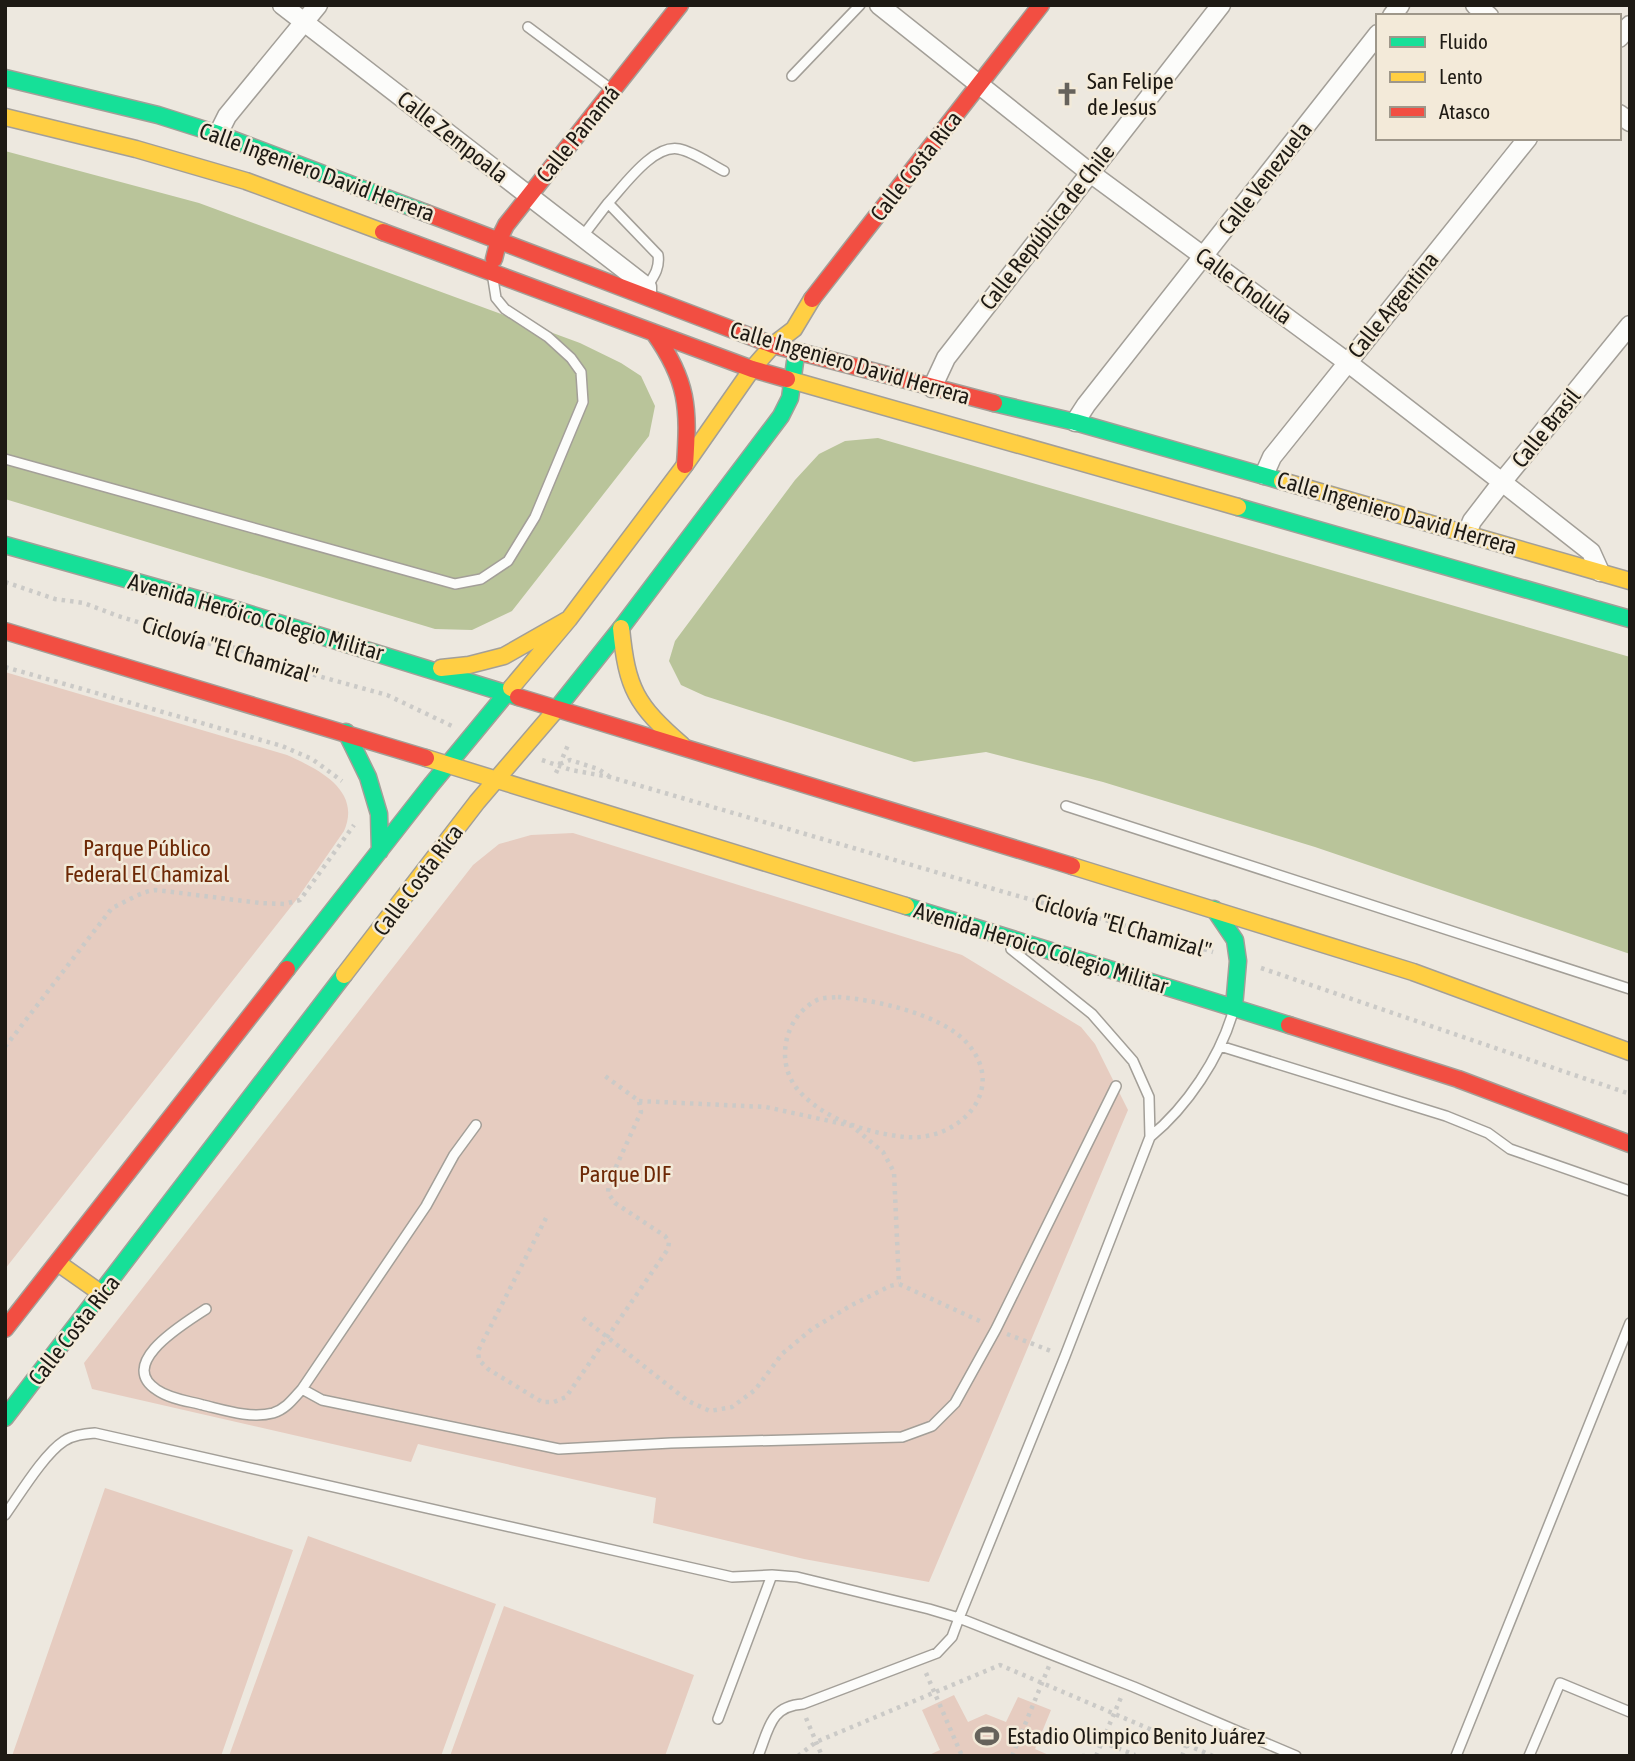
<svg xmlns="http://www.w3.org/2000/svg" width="1635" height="1761" font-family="'Asap Condensed',sans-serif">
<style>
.green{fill:#e6ccc0}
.water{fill:#b9c49a}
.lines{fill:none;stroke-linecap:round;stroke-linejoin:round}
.lane-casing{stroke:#a39f98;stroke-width:12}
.street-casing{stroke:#a39f98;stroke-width:21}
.fast-casing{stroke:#a39f98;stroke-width:19}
.slow-casing{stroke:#a39f98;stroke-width:19}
.jam-casing{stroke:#a39f98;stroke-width:19}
.path{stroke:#cbcac7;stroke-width:4.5;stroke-dasharray:3.5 5;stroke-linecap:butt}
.lane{stroke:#fcfcfa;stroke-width:9}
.street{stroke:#fcfcfa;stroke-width:18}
.fast{stroke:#16e098;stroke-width:16}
.slow{stroke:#ffcf43;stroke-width:16}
.jam{stroke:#f24e42;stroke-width:16}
.labels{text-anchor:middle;stroke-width:5;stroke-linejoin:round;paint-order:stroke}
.poi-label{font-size:23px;fill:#1e1a14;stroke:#f3ead9;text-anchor:start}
.street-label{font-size:23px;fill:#1e1a14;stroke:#f3ead9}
.park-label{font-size:23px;fill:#6d2805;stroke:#f3ead9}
</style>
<rect width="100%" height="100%" fill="#ede8df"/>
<path class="green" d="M5 672 287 755C318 769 362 790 344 831L297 899 5 1269Z
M573 833 962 955 1081 1027 1095 1044 1128 1110 929 1582 804 1559 653 1523 656 1498 418 1444 411 1462 92 1389 84 1363 473 865 499 844 531 835Z
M105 1488 293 1550 221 1756H12Z
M308 1536 496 1604 441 1756H229Z
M504 1606 694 1675 665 1756H450Z
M954 1695 968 1722 986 1714 1006 1722 1018 1697 1051 1710 1035 1749 1051 1756H927L940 1750 922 1710Z"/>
<path class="water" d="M5 151 199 203 580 343 621 363 641 376 655 406 649 436 512 611 472 630 435 629 5 499Z
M878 438 1630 657V954L1315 847 1103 782 986 752 914 762 705 696 681 685 669 661 675 641 795 480 819 454 845 441Z"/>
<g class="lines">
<g class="lane-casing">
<path id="lane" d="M528 27 611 89
M792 76 860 5
M608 203C624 186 653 144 679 149 694 152 710 164 724 171
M582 237 608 203 658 255C660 268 654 276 647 287
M5 459 455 584 481 579 508 561 535 517 583 402 581 372 571 358 548 337 505 309 496 298 493 279
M1066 806 1630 989
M1220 1046 1446 1116 1488 1133 1510 1149 1630 1191
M1150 1137C1187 1107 1220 1057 1233 1012
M206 1309C187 1322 115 1363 157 1390 170 1399 188 1401 203 1405 224 1410 251 1419 273 1413 286 1409 293 1399 302 1389L426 1206 454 1155 476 1125
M302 1389 322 1400 559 1449 671 1443 902 1437 932 1426 955 1403 996 1329 1116 1086
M5 1515C20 1494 44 1454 64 1441 73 1435 84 1434 95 1433L732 1577 772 1575 797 1577 929 1609 959 1618 1065 1356 1150 1137 1149 1097 1133 1061 1092 1014 1011 949
M718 1719 772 1575
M758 1756C769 1729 770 1706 803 1704L937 1653 952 1637 959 1618 1134 1687 1296 1756
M1456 1756 1630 1323
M1529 1756 1560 1683 1630 1712"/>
</g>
<g class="street-casing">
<path id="street" d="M282 5 647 287V291
M879 5 1089 172 1347 362 1502 482 1591 552 1600 572
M1475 5 1489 16
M1392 16 1400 5
M1619 38 1630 25
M1619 114 1630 122
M218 134 227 116 318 5
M932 388 946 358 1221 5
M1075 422 1086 405 1378 34
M1264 475 1272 457 1528 138
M1467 533 1472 521 1502 482 1630 325"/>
</g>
<g class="fast-casing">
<path id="fast" d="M5 78 158 115 218 134 426 213
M994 403 1075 422 1282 481
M1238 507 1630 619
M5 545 240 611 518 697
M555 711 621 628 781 416 790 398 795 362
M346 732 368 777 379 814 380 851
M906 906 1289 1025
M1214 909 1235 940 1238 961 1234 1007
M287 969 431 785 511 688
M5 1418 344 975"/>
</g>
<g class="slow-casing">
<path id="slow" d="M5 117 136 149 246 181 383 232
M787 379 1238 507
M1282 481 1630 581
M621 628C627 689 636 705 682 745
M441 668 469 665 504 656 569 619
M511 688 569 619 685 465 752 369 773 345 794 329 812 299
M426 758 906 906
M1072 866 1413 972 1630 1052
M344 975 477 802 555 711
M58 1263 102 1294"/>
</g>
<g class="jam-casing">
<path id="jam" d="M426 213 773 345 994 403
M383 232 752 369 787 379
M494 259 499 239 506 225 680 5
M812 299 1041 5
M654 333C688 381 689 408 685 465
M5 631 426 758
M518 697 1072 866
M1289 1025 1458 1079 1630 1144
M5 1329 287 969"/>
</g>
<path class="path" d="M5 582 55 599 84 603 118 616 217 646 237 648 267 662 387 695 452 726
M5 667 282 746 312 759 342 781
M542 760 571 770 610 777 1011 894 1163 936 1213 952
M560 764 570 760 598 769 609 776
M556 773 568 745
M1261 968 1630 1094
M838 997C876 1000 941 1014 967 1043 1009 1090 959 1142 905 1137 868 1133 825 1120 799 1091 774 1063 784 1017 817 1000 823 997 832 998 838 997Z
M5 1047 112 908C126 902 141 891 156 890L260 903 284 904 300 900 354 825
M639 1101 766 1107 852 1126 883 1152 894 1172 899 1284 984 1323
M546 1218 478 1351 479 1360 488 1369 542 1402H554L566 1397 668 1249 669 1242 665 1236 615 1203 608 1193 609 1182 641 1112 639 1101 605 1076
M583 1318 688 1401 710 1411 732 1407 755 1390 782 1354 812 1329 850 1306 890 1286 899 1284
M1007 1334 1051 1351
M926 1673 962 1756
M806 1718 822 1756
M1102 1742 1135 1755
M798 1756 816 1742 1000 1665 1213 1756
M1012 1756 1049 1666
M1082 1756H1085
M1096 1756 1122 1695
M1182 1756 1193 1727"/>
<use href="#lane" class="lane"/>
<use href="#street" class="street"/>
<use href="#fast" class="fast"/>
<use href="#slow" class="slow"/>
<use href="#jam" class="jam"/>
</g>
<defs>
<g id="church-bare" transform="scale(1.89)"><path d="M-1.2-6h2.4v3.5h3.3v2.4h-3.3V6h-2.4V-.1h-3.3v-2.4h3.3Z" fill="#66625b" stroke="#f3ead9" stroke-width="2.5" paint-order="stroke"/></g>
<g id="stadium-bare" transform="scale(1.89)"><path d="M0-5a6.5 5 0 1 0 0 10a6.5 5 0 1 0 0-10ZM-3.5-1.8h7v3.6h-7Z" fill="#66625b" stroke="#f3ead9" stroke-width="2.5" paint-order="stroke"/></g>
</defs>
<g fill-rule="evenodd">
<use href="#church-bare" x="1067" y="94"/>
<use href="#stadium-bare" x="987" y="1736"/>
</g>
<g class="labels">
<g class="poi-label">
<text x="1087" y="89">San Felipe<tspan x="1087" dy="26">de Jesus</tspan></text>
<text x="1007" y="1744">Estadio Olimpico Benito Juárez</text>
</g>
<g class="street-label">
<text transform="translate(578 134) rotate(-51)" y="8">Calle Panamá</text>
<text transform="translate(453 137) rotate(38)" y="8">Calle Zempoala</text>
<text transform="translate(916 166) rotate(-52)" y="8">Calle Costa Rica</text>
<text transform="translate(317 172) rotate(20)" y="8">Calle Ingeniero David Herrera</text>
<text transform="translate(1265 178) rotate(-52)" y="8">Calle Venezuela</text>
<text transform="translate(1047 227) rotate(-52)" y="8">Calle República de Chile</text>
<text transform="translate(1244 286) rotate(36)" y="8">Calle Cholula</text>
<text transform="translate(1393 305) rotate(-51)" y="8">Calle Argentina</text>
<text transform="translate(850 363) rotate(16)" y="8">Calle Ingeniero David Herrera</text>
<text transform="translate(1546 428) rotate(-51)" y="8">Calle Brasil</text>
<text transform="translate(1397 513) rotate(16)" y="8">Calle Ingeniero David Herrera</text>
<text transform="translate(256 617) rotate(16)" y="8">Avenida Heróico Colegio Militar</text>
<text transform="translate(230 650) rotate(17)" y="8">Ciclovía "El Chamizal"</text>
<text transform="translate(418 880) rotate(-53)" y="8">Calle Costa Rica</text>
<text transform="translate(1123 926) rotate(16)" y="8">Ciclovía "El Chamizal"</text>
<text transform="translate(1041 948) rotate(17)" y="8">Avenida Heroico Colegio Militar</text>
<text transform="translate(74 1330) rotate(-52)" y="8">Calle Costa Rica</text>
</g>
<g class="park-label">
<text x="147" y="856">Parque Público<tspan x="147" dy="26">Federal El Chamizal</tspan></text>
<text x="625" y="1182">Parque DIF</text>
</g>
</g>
<rect width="1635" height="1761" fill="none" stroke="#1e1a14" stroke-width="14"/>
<rect x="1376" y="14" width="245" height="126" fill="#f3ead9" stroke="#9e978a" stroke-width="2"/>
<rect x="1390" y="37" width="35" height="10" fill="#16e098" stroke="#9e978a" stroke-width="2"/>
<text x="1439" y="49" font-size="21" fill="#1e1a14">Fluido</text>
<rect x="1390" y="72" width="35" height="10" fill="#ffcf43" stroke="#9e978a" stroke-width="2"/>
<text x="1439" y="84" font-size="21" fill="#1e1a14">Lento</text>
<rect x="1390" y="107" width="35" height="10" fill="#f24e42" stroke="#9e978a" stroke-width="2"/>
<text x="1439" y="119" font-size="21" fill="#1e1a14">Atasco</text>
</svg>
